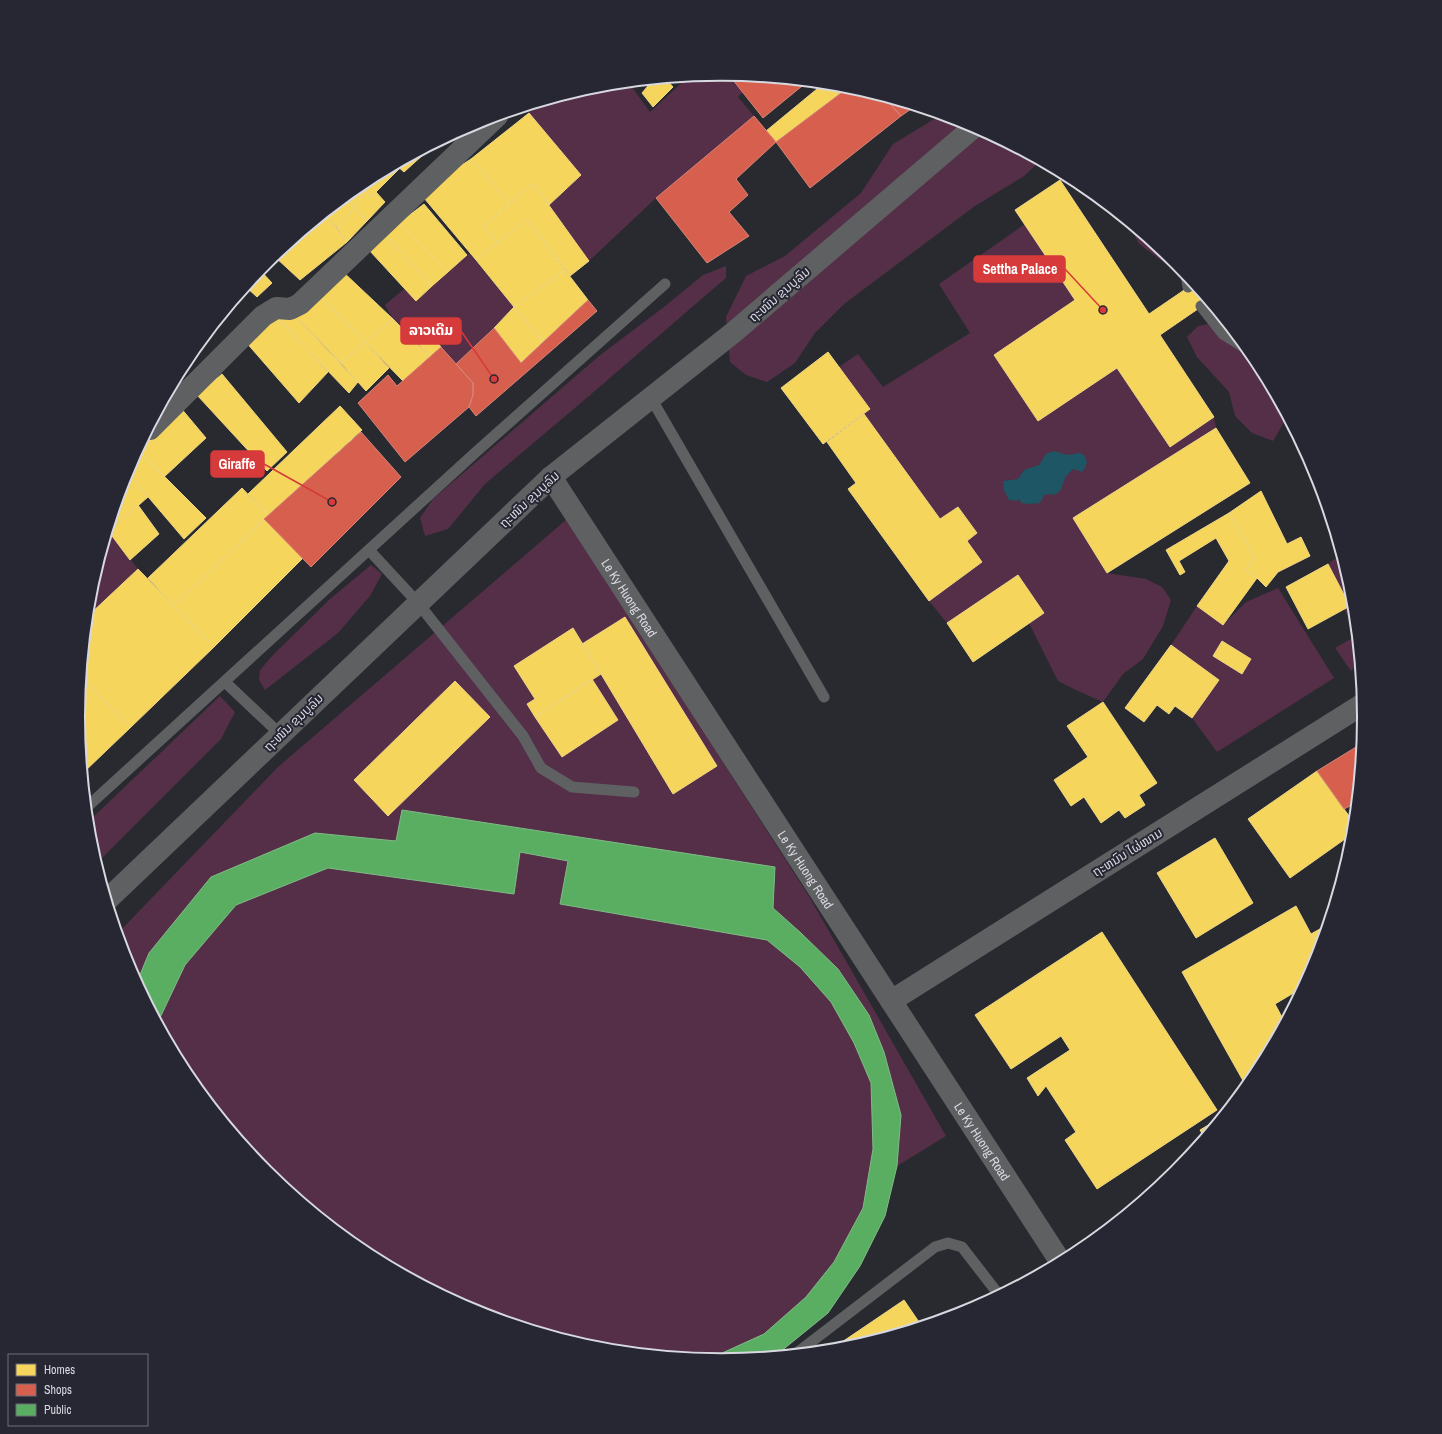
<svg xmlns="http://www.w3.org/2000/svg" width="1442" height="1434" font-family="'Archivo Narrow','Noto Sans Lao',sans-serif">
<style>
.green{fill:#542f47}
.water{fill:#1f5665}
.homes{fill:#f6d55c;stroke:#edd684}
.shops{fill:#d6604d;stroke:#d68479}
.public{fill:#5aae61;stroke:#80bb87}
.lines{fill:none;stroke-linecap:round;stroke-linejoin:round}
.service{stroke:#5e6062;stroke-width:11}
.minor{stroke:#5e6062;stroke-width:22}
.tertiary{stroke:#5e6062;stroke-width:22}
.labels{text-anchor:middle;stroke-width:4;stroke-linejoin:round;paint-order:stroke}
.street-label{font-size:13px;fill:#d7d8e0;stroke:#262733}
.rim{fill:none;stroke:#d7d8e0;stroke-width:2}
.leader{fill:none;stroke:#d63a3a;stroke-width:1.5}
.callout-dot{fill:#d63a3a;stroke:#262733;stroke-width:1.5}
.callout{fill:#d63a3a;stroke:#d63a3a;stroke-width:1.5}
.callout-label{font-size:14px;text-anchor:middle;font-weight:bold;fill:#fff}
</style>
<rect width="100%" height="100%" fill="#292a30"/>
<path class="green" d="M721 74 729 75 743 92 738 97 754 116 656 198 589 261 549 205 581 175 529 113 542 103 596 86 629 83 650 112 688 77Z
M941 115 967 123 1039 162 1024 176 975 206 844 304 815 333 795 363 767 382 746 375 730 362 726 317 746 276 785 256 861 193 893 144Z
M1025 224 1075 300 994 355 1038 421 1117 368 1170 447 1214 417 1216 428 1073 518 1107 573 1146 579 1162 587 1171 600 1163 626 1143 659 1123 674 1103 702 1078 691 1058 681 1029 623 1047 611 1044 613 1018 575 947 623 929 601 982 562 967 541 977 533 958 507 940 519 864 414 870 409 839 367 858 354 883 387 970 333 939 284Z
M1129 224 1176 262 1181 269H1173L1139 244Z
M469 253 514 307 456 364 426 328 414 339 393 319 385 305 404 289 416 300Z
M726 266V278L720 283 589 396 485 484 448 529 425 536 420 518 433 499 599 356 664 307 703 275Z
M1224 321 1256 360 1286 417V419L1273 441 1252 433 1235 416 1229 392 1197 357 1187 337 1198 326Z
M567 519 810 898 946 1136 897 1166 885 1216 860 1266 828 1313 777 1354 721 1360 595 1348 475 1311 364 1252 266 1172 186 1074 127 963 118 933 278 767Z
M109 532 138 569 88 616 90 591Z
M1336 558 1349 584 1352 592 1355 629 1344 609 1350 606 1328 564Z
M371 565 382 574 370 596 338 633 265 690 259 680 260 670 273 655 330 599Z
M1278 588 1334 678 1217 752 1192 718 1219 680 1171 645 1197 606 1223 625 1246 602Z
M1356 636 1359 663 1351 671 1335 648Z
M220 696 235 712 221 739 97 863 90 842 88 822Z"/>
<path class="water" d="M1054 451 1067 455 1080 453 1084 455 1087 462 1085 468 1082 472 1073 469 1066 476 1060 491 1054 495 1050 494 1044 495 1040 503 1028 504 1021 503 1020 499 1016 501 1009 500 1004 490 1003 481 1018 479 1024 470 1039 465 1046 454Z"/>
<path class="homes" d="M666 79 673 87 653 107 642 93 652 81 654 83 657 80Z
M823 84 849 87 776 142 766 131Z
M529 113 581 175 549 205 533 183 510 203 471 159Z
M442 140 424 154 422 151Z
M422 151 424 154 404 172 396 165Z
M471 159 510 203 484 226 497 243 476 260 424 198 457 168Z
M396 165 400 168 371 197 361 185Z
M1060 180 1149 314 1193 284 1208 302 1160 335 1214 417 1170 447 1117 368 1038 421 994 355 1075 300 1015 210Z
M533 183 589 261 570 276 527 219 497 243 484 226Z
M361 185 365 190 354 207 346 197Z
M365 190 371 197 376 192 385 202 367 221 354 207Z
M346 197 354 207 338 229 326 214Z
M424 204 467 255 448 272 399 223Z
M354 207 367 221 347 242 338 229Z
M326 214 347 242 300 280 274 256Z
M527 219 565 270 514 307 476 260Z
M399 223 448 272 432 286 386 235Z
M386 235 432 286 416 301 369 250Z
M260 270 272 283 257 297 246 287Z
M341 270 393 319 365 342 317 293Z
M565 270 588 300 543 342 514 307Z
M317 293 365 342 341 363 294 315Z
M514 307 543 342 521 363 494 328Z
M290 311 358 382 349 393 279 320Z
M273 312 328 372 299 403 245 341Z
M393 319 430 357 403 381 365 342Z
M426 328 441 347 430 357 414 339Z
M365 342 389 368 366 391 341 363Z
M828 352 870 409 823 444 781 388Z
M222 374 287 452 267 471 197 395Z
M340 406 362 430 268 516 248 494Z
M180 407 206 438 164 477 138 450 143 442Z
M864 414 940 519 958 507 977 533 967 541 982 562 929 601 848 489 856 483 827 442Z
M1216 428 1250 483 1107 573 1073 518Z
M138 450 206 518 184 539 127 472Z
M127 472 148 497 108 532Z
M242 488 268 516 174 606 148 578Z
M1261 491 1287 544 1301 537 1310 556 1278 572 1266 587 1257 578 1246 570 1255 558 1229 513Z
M138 505 159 534 130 560 109 532Z
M1229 513 1255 558 1246 570 1257 578 1223 625 1197 606 1229 561 1216 538 1179 561 1185 572 1180 575 1166 550Z
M264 519 303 558 214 647 174 606Z
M1328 564 1350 606 1308 629 1286 587Z
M138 569 214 647 130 728 82 677 88 616Z
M1018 575 1044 613 973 662 947 623Z
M625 617 717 766 673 794 601 674 582 644Z
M573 628 601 674 535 717 527 704 535 699 514 666Z
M1222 641 1251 659 1242 674 1213 656Z
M1171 645 1219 680 1192 718 1175 706 1169 714 1157 705 1144 722 1125 708Z
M82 677 130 728 83 773 78 717Z
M592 679 618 720 562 757 535 717Z
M455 681 490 717 388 816 354 780Z
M1103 702 1157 783 1139 795 1145 805 1125 818 1119 810 1101 823 1084 797 1071 806 1054 780 1088 757 1067 726Z
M1317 771 1354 823 1352 834 1290 878 1248 819Z
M1215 838 1253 903 1196 938 1157 873Z
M1296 906 1319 949 1315 963 1302 988 1275 1004 1284 1021 1256 1074 1246 1086 1182 972Z
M1327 925 1319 949 1311 934Z
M1102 932 1217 1110 1097 1189 1065 1140 1076 1132 1046 1086 1038 1096 1027 1078 1070 1050 1061 1036 1011 1069 975 1015Z
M1220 1118 1204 1137 1200 1130Z
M904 1300 921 1325 846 1348 842 1342Z"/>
<path class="shops" d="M729 75 807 82 763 118Z
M849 87 885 98 901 116 810 188 776 142Z
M885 98 914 107 901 116Z
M754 116 776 142 736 179 748 195 729 212 749 236 707 263 656 198Z
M588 300 597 311 476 416 469 407 473 395V383L456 364 494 328 521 363Z
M441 347 473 383V395L469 407 405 462 358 403 388 375 397 386Z
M361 432 401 477 311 567 264 519Z
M1361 744 1356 803 1344 809 1317 771Z"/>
<path class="public" d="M402 810 775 867 773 908 801 933 838 969 869 1015 884 1052 901 1115 897 1166 885 1216 860 1266 828 1313 780 1352 774 1355 721 1360 709 1359 764 1334 806 1297 834 1262 863 1208 873 1149 871 1083 854 1043 831 1002 800 967 767 940 560 904 568 861 520 852 514 894 328 868 236 905 185 965 158 1022 137 982 149 953 211 877 315 833 396 841Z"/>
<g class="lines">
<path class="service" d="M1186 275 1188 287
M1201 306 1223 334 1247 349
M651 398 824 697
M369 550 418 603 523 736 541 768 572 787 634 792
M225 682 280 734
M87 807 476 452 665 284
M798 1352 935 1247 948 1243 962 1247 996 1291 1001 1293"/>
<g class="minor">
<path d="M150 429 263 316 276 308 290 309 300 304 497 116"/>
<path id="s1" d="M551 477 1060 1261"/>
<path d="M891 1001 1363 704"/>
</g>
<path class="tertiary" d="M108 899 551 477 734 332 974 127"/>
</g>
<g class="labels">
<g class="street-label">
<text transform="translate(779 294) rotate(-41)" y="5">ຖະໜົນ ຂຸນບູລົມ</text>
<text transform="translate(529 499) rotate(-43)" y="5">ຖະໜົນ ຂຸນບູລົມ</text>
<text dy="5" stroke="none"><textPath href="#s1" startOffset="144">Le Ky Huong Road</textPath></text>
<text transform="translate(293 722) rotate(-44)" y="5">ຖະໜົນ ຂຸນບູລົມ</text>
<text transform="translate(1127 852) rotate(-32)" y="5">ຖະຫນົນ ໄຜ່ໜາມ</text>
<text dy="5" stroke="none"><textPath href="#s1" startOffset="468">Le Ky Huong Road</textPath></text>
<text dy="5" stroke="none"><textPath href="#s1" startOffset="792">Le Ky Huong Road</textPath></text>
</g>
</g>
<path d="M0 0H1442V1434H0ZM85 717a636 636 0 1 1 1272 0a636 636 0 1 1-1272 0Z" fill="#262733" fill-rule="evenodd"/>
<path class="rim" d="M85 717a636 636 0 1 1 1272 0a636 636 0 1 1-1272 0Z"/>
<path class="leader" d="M1103 310L1065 269M494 379L461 331M332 502L264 464"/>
<g class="callout-dot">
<circle cx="1103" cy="310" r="4"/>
<circle cx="494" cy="379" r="4"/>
<circle cx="332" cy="502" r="4"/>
</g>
<g class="callout">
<rect x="974" y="256" width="91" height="26" rx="4"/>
<rect x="401" y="318" width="60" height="26" rx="4"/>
<rect x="211" y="451" width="53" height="26" rx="4"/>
</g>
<g class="callout-label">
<text x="1020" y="274">Settha Palace</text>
<text x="431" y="335">ລາວເດີມ</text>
<text x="237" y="469">Giraffe</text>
</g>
<rect x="8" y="1354" width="140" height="72" fill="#262733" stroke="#6d6e78"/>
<rect x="16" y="1364" width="20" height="12" fill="#f6d55c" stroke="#6d6e78"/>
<text x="44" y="1374" font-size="12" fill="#d7d8e0">Homes</text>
<rect x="16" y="1384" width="20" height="12" fill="#d6604d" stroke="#6d6e78"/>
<text x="44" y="1394" font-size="12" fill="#d7d8e0">Shops</text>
<rect x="16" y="1404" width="20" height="12" fill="#5aae61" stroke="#6d6e78"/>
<text x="44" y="1414" font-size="12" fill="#d7d8e0">Public</text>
</svg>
